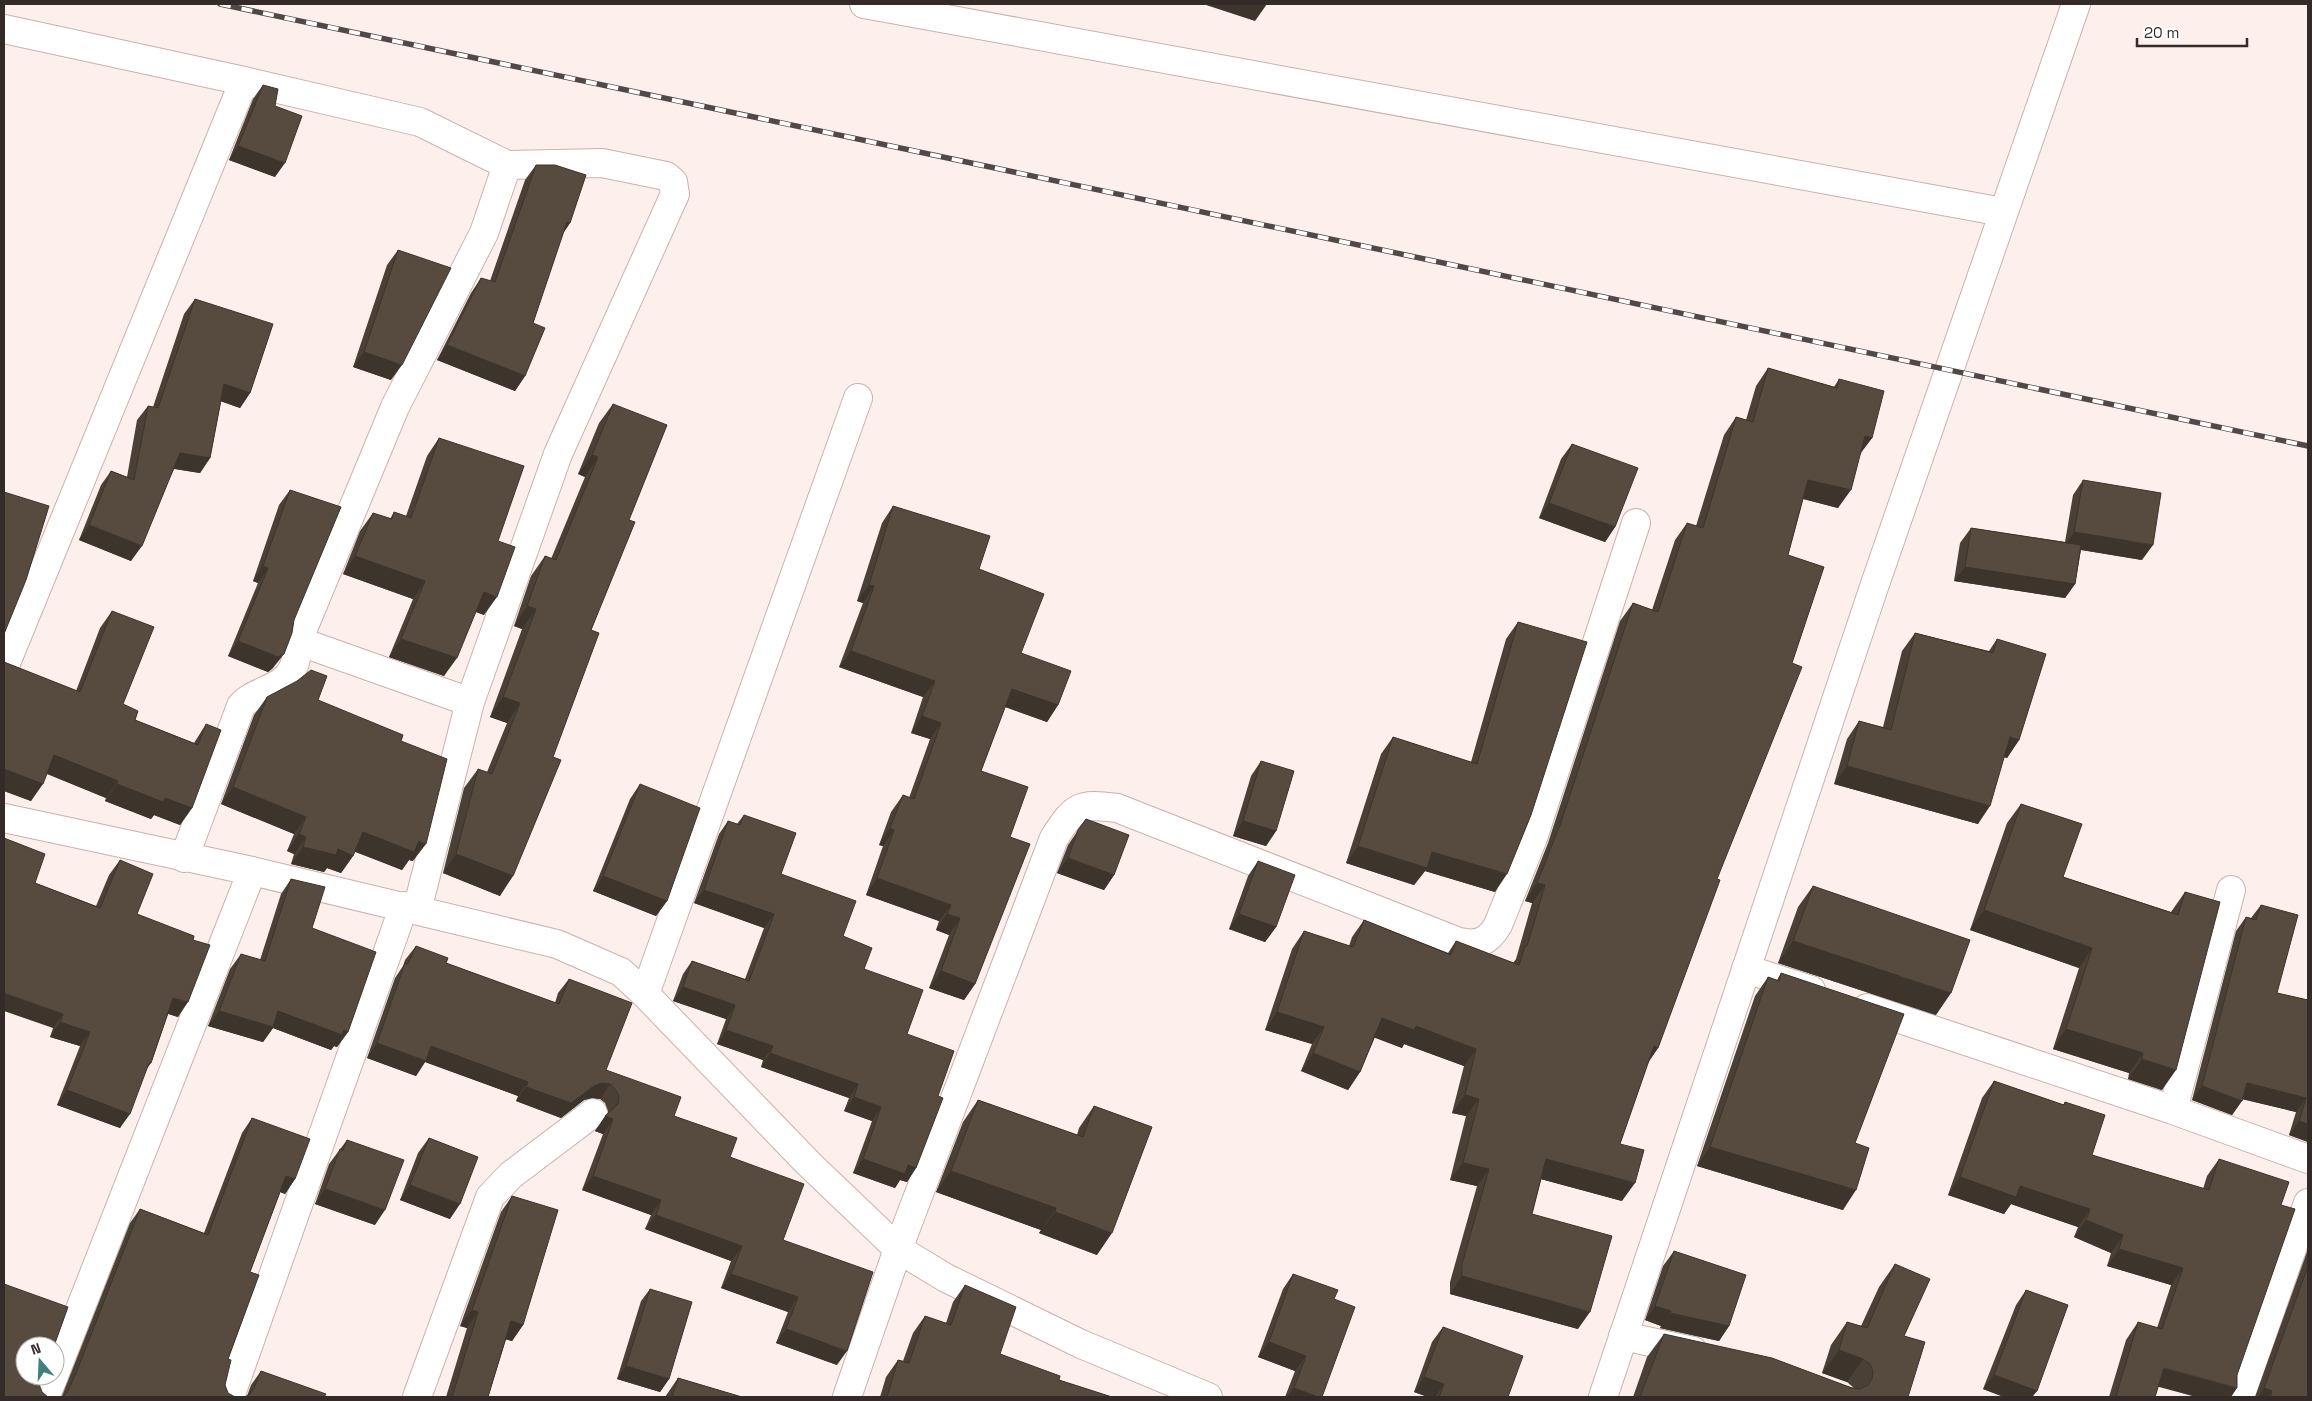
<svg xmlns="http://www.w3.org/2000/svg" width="2312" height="1401" font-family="'Space Grotesk',sans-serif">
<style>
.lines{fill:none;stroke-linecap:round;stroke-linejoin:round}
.minor-casing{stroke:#c8b2ac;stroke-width:30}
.tertiary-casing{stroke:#c8b2ac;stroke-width:30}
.minor{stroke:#fff;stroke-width:28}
.tertiary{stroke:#fff;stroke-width:28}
.rail-casing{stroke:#524846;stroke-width:5.5}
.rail{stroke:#fff;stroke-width:4;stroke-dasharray:11;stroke-linecap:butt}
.wall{fill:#4b4035}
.shaded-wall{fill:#3d342b}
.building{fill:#574a3e;stroke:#3d342b}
</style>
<rect width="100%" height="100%" fill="#fdf0ec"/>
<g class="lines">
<g class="minor-casing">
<path id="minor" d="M864 4 2003 212
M4 29 244 81 420 122 507 165 602 163 666 176 673 182 675 194 558 454 470 702 417 910
M298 641 470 702
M4 668 244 81
M4 818 252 871 557 944 621 972 645 994 808 1163 898 1249 946 1278 1081 1344 1208 1397
M184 858 241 706C254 690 285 689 293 668 297 660 297 650 298 641L395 407 484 233 507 165
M1746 969 1811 990
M645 994 858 398
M1867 1008 2173 1110 2308 1159
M2173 1110 2231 890
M1623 1336 1693 1351
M55 1373 252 871
M45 1397 54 1376
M230 1397 404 906
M417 1397 490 1197 511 1175 593 1113
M847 1397 898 1249 1054 838C1075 806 1078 803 1117 808L1459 942C1478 946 1488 942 1498 925L1533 838 1636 523
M2240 1397 2308 1203"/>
</g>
<g class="tertiary-casing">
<path id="tertiary" d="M1603 1397 1874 587 2076 4"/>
</g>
<use href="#minor" class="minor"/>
<use href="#tertiary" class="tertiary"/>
<g class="rail-casing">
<path id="rail" d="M220 4 2308 446"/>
</g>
<use href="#rail" class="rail"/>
</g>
<path class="wall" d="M263 85 275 106V177L229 160 253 99Z
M536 165 570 223 563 233 533 323 525 376 515 391 437 360 471 293 481 278 490 281 525 180Z
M398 250 391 380 353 367 387 265Z
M195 299 250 393 240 408 221 401 210 458 200 473 174 469 131 561 79 540 101 485 111 471 127 477 137 420 148 406 153 407 184 314Z
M1768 368 1834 387 1839 379 1872 438 1860 454 1838 508 1803 499 1788 555 1717 879 1658 1048 1648 1062 1620 1144 1622 1201 1541 1179 1532 1214 1578 1329 1450 1294V1282L1477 1186 1450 1180 1466 1116 1452 1113 1464 1066 1404 1044 1402 1048 1375 1037 1360 1072 1348 1090 1301 1071 1312 1044 1265 1030 1292 949 1304 931 1349 946 1352 937 1364 920 1448 953 1456 941 1513 963 1516 959 1532 903 1525 901 1548 843 1620 621 1633 603 1652 610 1675 540 1687 523 1696 526 1724 435 1736 417 1746 420 1756 386Z
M613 404 629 520 500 896 443 873 464 788 478 769 487 772 507 723 490 717 522 629 514 626 531 576 545 556 551 559 585 477 578 474 599 423Z
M439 438 498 541 484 615 476 612 444 676 389 657 413 599 343 574 360 531 373 513 390 519 394 512 406 516 427 456Z
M1572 444 1615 527 1605 542 1539 518 1561 459Z
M2083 480 2142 560 2081 550 2075 584 2065 598 1954 581 1960 543 1971 528 2065 542 2073 495Z
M290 490 273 668 268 672 228 656 258 583 253 581 279 505Z
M893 506 979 569 1021 653 1058 705 1047 722 1005 707 981 771 1010 837 975 984 964 1000 929 988 949 935 936 930 939 921 866 895 883 846 879 845 891 812 903 795 909 798 930 739 911 733 923 697 839 667 863 603 857 601 882 523Z
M112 611 123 704 135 720 194 743 206 724 192 808 180 825 154 815 151 819 105 801 106 798 47 774 31 801 4 791V662L76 691 100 628Z
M1518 622 1495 892 1425 871 1414 885 1346 863 1381 754 1393 737 1471 762 1506 639Z
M1915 633 1989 651 1997 639 2019 740 2007 758 2004 757 1978 824 1834 784 1847 739 1859 721 1883 727 1902 651Z
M267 697 318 700 401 741 413 861 409 860 402 870 355 851 353 856 341 873 327 868 324 872 291 864 294 854 287 851 294 834 221 804 254 715Z
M1261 761 1276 831 1266 846 1233 836 1251 776Z
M640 784 667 901 656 916 593 891 630 799Z
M2021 804 2063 877 2171 912 2185 892 2162 1090 2128 1079 2129 1073 2053 1049 2079 968 1970 930 2007 823Z
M744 815 781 874 843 936 907 1034 938 1096 916 1168 907 1182 900 1180 895 1188 853 1173 872 1121 844 1111 849 1098 761 1067 763 1060 717 1044 726 1019 673 1001 683 974 692 961 745 979 764 928 694 903 719 834 728 821 737 824Z
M1086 819 1114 875 1104 890 1057 873 1068 845Z
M120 860 137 914 193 940 178 1017 168 1014 151 1063 146 1070 120 1128 57 1105 80 1046 50 1037 53 1028 35 883 96 906 109 875Z
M1258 861 1276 927 1265 942 1229 929 1248 876Z
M291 879 312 928 348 1032 337 1047 334 1046 331 1050 273 1028 263 1042 208 1026 230 969 241 954 260 960 281 894Z
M1813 886 1936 1015 1778 963 1798 907Z
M2261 905 2277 993 2308 1000V1142L2289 1135 2296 1112 2243 1099 2232 1115 2192 1100 2236 931 2246 917 2251 918Z
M416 946 446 963 555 1003 558 993 569 979 606 1070 674 1116 730 1157 783 1240 837 1365 776 1343 788 1312 721 1288 731 1261 645 1229 651 1215 582 1190 603 1134 595 1131 608 1114V1111L605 1103 600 1099 592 1098 584 1100 561 1118 516 1101 518 1096 425 1062 416 1076 367 1058 395 978 403 966 405 960Z
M1781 973 1855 1143 1843 1210 1697 1166 1755 996 1768 977 1777 980Z
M1994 1081 2063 1105 2065 1102 2092 1155 2203 1189 2207 1176 2219 1159 2155 1397H2109L2126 1340 2138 1322 2157 1328 2171 1285 2107 1266 2111 1253 2074 1237 2078 1227 2011 1204 2004 1214 1948 1195 1982 1098Z
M978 1100 1077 1135 1079 1128 1094 1106 1097 1255 1039 1233 1041 1230 936 1192 963 1122Z
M252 1118 295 1179 285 1194 280 1192 250 1272 228 1359 225 1385 228 1393 62 1396 130 1223 140 1209 204 1233 242 1133Z
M429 1138 450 1219 400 1200 418 1153Z
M347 1140 375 1225 315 1204 329 1164Z
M512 1196 523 1325 512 1341 506 1339 488 1397H446L467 1328 460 1326 501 1212Z
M2308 1249V1397H2255Z
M1674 1251 1729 1326 1719 1341 1660 1328 1661 1326 1645 1320 1663 1266Z
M1895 1264 1904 1336 1908 1397H1633L1647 1357 1664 1334 1854 1388 1847 1382 1822 1373 1831 1345 1847 1322 1861 1326 1879 1287Z
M1293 1274 1334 1299 1318 1397H1285L1295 1371 1258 1357 1283 1289Z
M965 1285 1000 1354 1059 1380 1112 1397H880L886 1377 898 1360 903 1361 913 1333 925 1316 946 1323 953 1302Z
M650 1289 669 1379 660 1392 617 1379 641 1301Z
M2026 1290 2037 1391 2032 1397H2004L1983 1389 2016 1305Z
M1443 1327 1508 1397H1428L1414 1392 1432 1342Z
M261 1371 324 1397 247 1396 251 1385Z
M678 1378 742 1397H665Z"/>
<path class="shaded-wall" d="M1203 4H1267L1255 21Z
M238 146 285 163 275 177 229 160Z
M567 222 570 223 560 238Z
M447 345 525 376 515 391 437 360Z
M364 352 402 365 391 380 353 367Z
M224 384 250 393 240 408 214 399Z
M1865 436 1872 438 1859 455Z
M180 453 210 458 200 473 170 468Z
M592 455 598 457 585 477 578 474Z
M1808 480 1851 490 1838 508 1796 497Z
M1549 503 1615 527 1605 542 1539 518Z
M89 525 142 546 131 561 79 540Z
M2074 532 2153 545 2142 560 2064 547Z
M355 556 425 581 413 599 343 574Z
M263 566 268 568 258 583 253 581Z
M1965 567 2075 584 2065 598 1954 581Z
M869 585 874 586 863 603 857 601Z
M484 592 497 597 484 615 471 610Z
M527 606 536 609 522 629 514 626Z
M401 639 457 658 444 676 389 657Z
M238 641 284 654 273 668 268 672 228 656Z
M851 651 935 681 923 697 839 667Z
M1012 689 1058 705 1047 722 1000 705Z
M503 697 520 703 507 723 490 717Z
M922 716 941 723 930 739 911 733Z
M2010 737 2019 740 2007 758 1997 755Z
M54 755 118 781 106 798 43 772Z
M1847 766 1990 806 1978 824 1834 784Z
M4 769 43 784 31 801 4 791Z
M117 784 165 798 192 808 180 825 154 815 151 819 105 801Z
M233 787 306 817 294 834 221 804Z
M1243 821 1276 831 1266 846 1233 836Z
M890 828 894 830 883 846 879 845Z
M363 832 419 841 426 844 413 861 409 860 402 870 350 850Z
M299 834 306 837 294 854 287 851Z
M1358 846 1432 852 1507 874 1495 892 1425 871 1414 885 1346 863Z
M303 847 338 849 353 856 341 873 327 868 324 872 291 864Z
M456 854 513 876 500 896 443 873Z
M1068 858 1114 875 1104 890 1057 873Z
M603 876 667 901 656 916 593 891Z
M877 878 951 905 939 921 866 895Z
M1537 883 1545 885 1532 903 1525 901Z
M704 890 774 914 764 928 694 903Z
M1984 910 2092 948 2079 968 1970 930Z
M947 914 960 918 949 935 936 930Z
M1239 914 1276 927 1265 942 1229 929Z
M1793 941 1951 993 1936 1015 1778 963Z
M941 971 975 984 964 1000 929 988Z
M683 987 735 1005 726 1019 673 1001Z
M4 993 63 1014 53 1028 4 1011Z
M173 998 188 1002 178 1017 163 1012Z
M219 1011H278L348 1032 337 1047 334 1046 331 1050 273 1028 263 1042 208 1026Z
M1277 1012 1324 1027 1312 1044 1265 1030Z
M1382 1018 1416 1026 1476 1049 1464 1066 1404 1044 1402 1048 1370 1036Z
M60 1022 90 1032 80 1046 50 1037Z
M2066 1029 2143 1053 2129 1073 2053 1049Z
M726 1030 773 1046 763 1060 717 1044Z
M377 1043 431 1046 528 1082 518 1096 425 1062 416 1076 367 1058Z
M1654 1046 1658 1048 1646 1066Z
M770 1053 858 1084 849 1098 761 1067Z
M1313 1053 1360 1072 1348 1090 1301 1071Z
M2142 1059 2176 1070 2162 1090 2128 1079Z
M602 1083 610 1084 600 1099 592 1098 584 1100 561 1118 516 1101 526 1087 594 1086Z
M2247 1083 2306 1098 2296 1112 2237 1098Z
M2202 1086 2242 1101 2232 1115 2192 1100Z
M67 1090 130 1114 120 1128 57 1105Z
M1465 1095 1479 1099 1466 1116 1452 1113Z
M854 1097 881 1107 872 1121 844 1111Z
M605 1116 613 1119 603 1134 595 1131Z
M2299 1121 2308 1124V1142L2289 1135Z
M1710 1147 1856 1190 1843 1210 1697 1166Z
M863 1159 908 1165 916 1168 907 1182 900 1180 895 1188 853 1173Z
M1546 1159 1635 1183 1622 1201 1533 1177Z
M1463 1163 1489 1169 1477 1186 1450 1180Z
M951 1171 1056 1208 1041 1230 936 1192Z
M286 1176 295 1179 285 1194 276 1190Z
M593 1176 661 1200 651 1215 582 1190Z
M1960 1177 2020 1186 2090 1209 2078 1227 2011 1204 2004 1214 1948 1195Z
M410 1185 460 1204 450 1219 400 1200Z
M325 1189 385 1210 375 1225 315 1204Z
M1055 1212 1112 1233 1097 1255 1039 1233Z
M656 1215 742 1246 731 1261 645 1229Z
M2086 1220 2123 1235 2111 1253 2074 1237Z
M2119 1249 2183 1268 2171 1285 2107 1266Z
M731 1274 798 1297 788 1312 721 1288Z
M1462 1276 1590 1312 1578 1329 1450 1294Z
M1655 1306 1671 1311 1661 1326 1645 1320Z
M472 1310 478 1312 467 1328 460 1326Z
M1670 1313 1729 1326 1719 1341 1660 1328Z
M511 1321 523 1325 512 1341 500 1338Z
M786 1329 847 1351 837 1365 776 1343Z
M1269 1342 1306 1356 1295 1371 1258 1357Z
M1839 1350 1863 1359 1847 1382 1822 1373Z
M626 1366 669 1379 660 1392 617 1379Z
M2164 1368 2237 1388 2231 1397H2196L2152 1385Z
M1994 1375 2037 1391 2032 1397H2004L1983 1389Z
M1424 1377 1444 1384 1435 1397H1428L1414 1392Z
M1294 1388 1318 1397H1287Z
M2264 1388 2272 1391 2268 1397H2258Z"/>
<path class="building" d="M263 85 278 89 275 106 302 116 285 163 238 146Z
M536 165H555L586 175 570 223 567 222 533 323 545 328 525 376 447 345 481 278 495 282Z
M398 250 451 268 402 365 364 352Z
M195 299 273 324 250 393 224 384 210 458 180 453 142 546 89 525 111 471 134 480 148 406 158 408Z
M1768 368 1837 388 1839 379 1884 391 1872 438 1865 436 1851 490 1808 480 1788 555 1824 567 1792 663 1802 667 1717 879 1720 880 1658 1048 1654 1046 1620 1144 1644 1150 1635 1183 1546 1159 1532 1214 1612 1236 1590 1312 1462 1276V1264L1489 1169 1463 1163 1479 1099 1465 1095 1476 1049 1416 1026 1414 1030 1382 1018 1360 1072 1313 1053 1324 1027 1277 1012 1304 931 1353 947 1364 920 1451 955 1456 941 1519 965 1525 946H1527L1545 885 1537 883 1560 825 1633 603 1658 612 1687 523 1703 528 1736 417 1753 422Z
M613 404 667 425 629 520 635 522 591 630 599 633 553 757 561 760 513 876 456 854 478 769 492 774 520 703 503 697 536 609 527 606 545 556 556 560 598 457 592 455Z
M439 438 524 466 498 541 515 547 497 597 484 592 457 658 401 639 425 581 355 556 373 513 392 519 394 512 411 518Z
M1572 444 1638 468 1615 527 1549 503Z
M2083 480 2161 493 2153 545 2074 532Z
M290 490 341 507 294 620 292 633 284 654 278 657 238 641 268 568 263 566Z
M4 492 49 506 26 580 4 634Z
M893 506 990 536 979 569 1044 594 1021 653 1071 671 1058 705 1012 689 981 771 1028 787 1010 837 1030 844 975 984 941 971 960 918 947 914 951 905 877 878 894 830 890 828 903 795 914 799 941 723 922 716 935 681 851 651 874 586 869 585Z
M1971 528 2081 545 2075 584 1965 567Z
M112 611 154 627 123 704 138 711 135 720 198 745 206 724 221 730 192 808 165 798 163 802 117 784 118 781 54 755 43 784 4 769V662L80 692Z
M1518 622 1587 642 1531 815 1507 874 1432 852 1427 868 1358 846 1393 737 1477 764Z
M1915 633 1993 653 1997 639 2046 654 2019 740 2010 737 1990 806 1847 766 1859 721 1891 730Z
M311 670 327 676 318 700 403 735 401 741 447 759 426 844 419 841 414 852 363 832 353 856 338 849 336 855 303 847 306 837 299 834 306 817 233 787 267 697 297 681Z
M1261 761 1294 771 1276 831 1243 821Z
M640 784 700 808 667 901 603 876Z
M2021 804 2082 824 2063 877 2178 915 2185 892 2220 902 2176 1070 2142 1059 2143 1053 2066 1029 2092 948 1984 910Z
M744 815 796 833 781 874 856 901 843 936 872 948 864 969 923 990 907 1034 954 1051 938 1096 943 1098 916 1168 908 1165 905 1174 863 1159 881 1107 854 1097 858 1084 770 1053 773 1046 726 1030 735 1005 683 987 692 961 749 981 774 914 704 890 728 821 740 825Z
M1086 819 1129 835 1114 875 1068 858 1078 830Z
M4 838 45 854 35 883 100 908 120 860 153 874 137 914 194 936 193 940 210 945 188 1002 173 998 151 1063H149L130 1114 67 1090 90 1032 60 1022 63 1014 4 993Z
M1258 861 1295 875 1276 927 1239 914Z
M291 879 325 887 312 928 376 952 348 1032 344 1030 342 1035 278 1011 273 1027 219 1011 241 954 265 961Z
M1813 886 1970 940 1951 993 1793 941Z
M2261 905 2298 915 2277 993 2308 1000V1124L2299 1121 2306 1098 2247 1083 2242 1101 2202 1086 2246 917 2256 920Z
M416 946 448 958 446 963 559 1004 569 979 632 1003 606 1070 681 1097 674 1116 737 1138 730 1157 804 1184 783 1240 873 1272 847 1351 786 1329 798 1297 731 1274 742 1246 656 1215 661 1200 593 1176 613 1119 605 1116 618 1104 619 1096 615 1089 610 1084 602 1083 594 1086 571 1103 526 1087 528 1082 431 1046 426 1061 377 1043 405 963 408 964Z
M1781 973 1904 1014 1855 1143 1869 1148 1856 1190 1710 1147 1768 977 1779 981Z
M1994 1081 2064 1105 2065 1102 2105 1115 2092 1155 2209 1190 2219 1159 2289 1182 2281 1205 2295 1209 2237 1375V1388L2164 1368 2155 1397H2120L2116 1396 2138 1322 2162 1329 2183 1268 2119 1249 2123 1235 2086 1220 2090 1209 2020 1186 2016 1197 1960 1177Z
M978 1100 1083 1137 1094 1106 1152 1127 1112 1233 1055 1212 1056 1208 951 1171Z
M252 1118 310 1139 295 1179 286 1176 250 1272 259 1275 228 1359 231 1360 225 1385 228 1393 235 1397H59L64 1396 69 1389 78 1368 140 1209 208 1235Z
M429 1138 478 1157 460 1204 410 1185Z
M347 1140 404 1160 385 1210 325 1189 340 1149 343 1150Z
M512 1196 558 1210 523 1325 511 1321 488 1397H452L478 1312 472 1310Z
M1674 1251 1746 1275 1729 1326 1670 1313 1671 1311 1655 1306Z
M1895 1264 1930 1279 1904 1336 1925 1342 1908 1397H1640L1664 1334 1772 1358 1852 1388 1860 1389 1868 1385 1872 1379 1873 1371 1870 1364 1863 1359 1839 1350 1847 1322 1867 1328Z
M2308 1266V1397H2271L2272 1391 2264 1388Z
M1293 1274 1338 1290 1334 1299 1355 1307 1322 1397H1318L1294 1388 1306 1356 1269 1342Z
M4 1284 68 1307 54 1346H25V1376H43L39 1384 42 1392 48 1397H51H4Z
M965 1285 1016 1307 1000 1354 1060 1376 1059 1380 1112 1397H887L898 1360 909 1363 925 1316 951 1325Z
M650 1289 692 1302 669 1379 626 1366Z
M2026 1290 2068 1305 2037 1391 1994 1375Z
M1443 1327 1523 1356 1508 1397H1439L1444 1384 1424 1377Z
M261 1371 326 1394 324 1397H245L250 1394 254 1388Z
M678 1378 742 1397H672Z"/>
<rect width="2312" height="1401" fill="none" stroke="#342b29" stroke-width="10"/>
<g transform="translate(40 1361) rotate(341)"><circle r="24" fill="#ffffff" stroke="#aeaaa9"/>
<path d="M0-4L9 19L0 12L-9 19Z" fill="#3d8379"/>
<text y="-8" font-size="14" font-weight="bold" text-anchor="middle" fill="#342b29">N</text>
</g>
<path d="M2137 38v8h110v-8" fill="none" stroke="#342b29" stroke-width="2.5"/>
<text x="2144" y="38" font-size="15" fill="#342b29" stroke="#ffffff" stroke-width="4" paint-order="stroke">20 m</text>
</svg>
